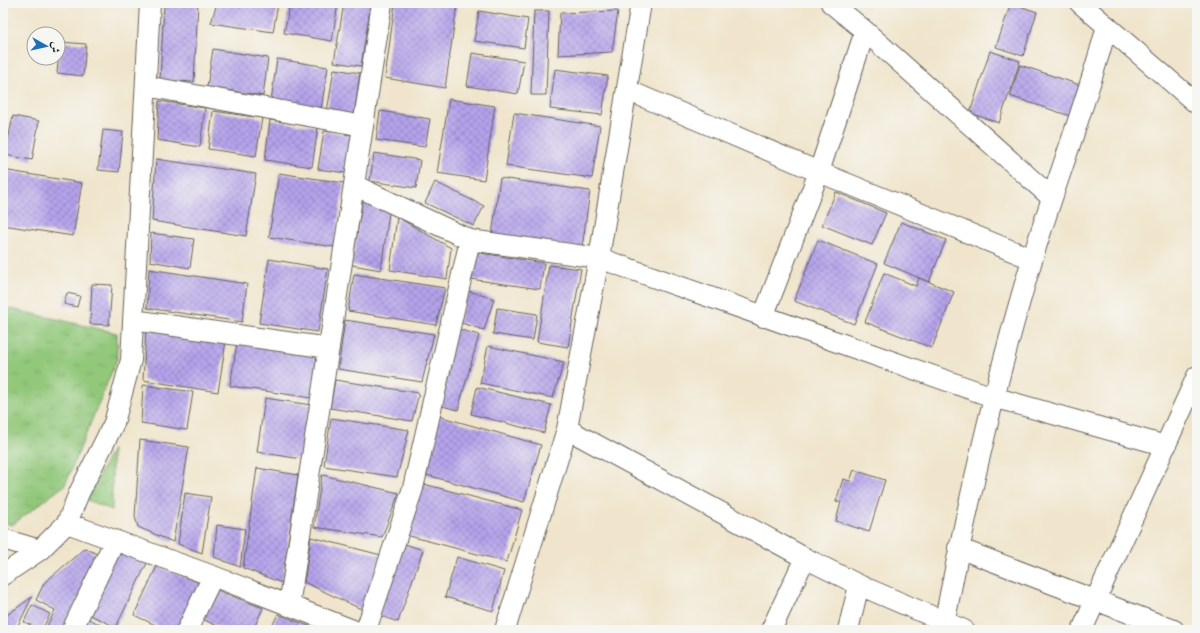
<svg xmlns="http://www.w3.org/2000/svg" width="1200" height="633" font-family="'IM FELL DW Pica',Amiri,serif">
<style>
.grass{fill:url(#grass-tufts);stroke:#57724b}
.building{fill:url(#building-cross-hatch)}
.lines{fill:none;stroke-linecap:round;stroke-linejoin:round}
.minor-casing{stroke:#66625a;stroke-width:22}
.minor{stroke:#fff;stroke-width:20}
</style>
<defs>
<pattern id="grass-tufts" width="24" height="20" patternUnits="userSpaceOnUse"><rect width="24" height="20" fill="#92c87a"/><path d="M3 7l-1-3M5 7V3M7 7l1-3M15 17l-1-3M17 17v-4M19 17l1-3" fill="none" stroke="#7dab69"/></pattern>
<pattern id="building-cross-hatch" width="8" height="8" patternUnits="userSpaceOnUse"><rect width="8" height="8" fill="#b5a3ec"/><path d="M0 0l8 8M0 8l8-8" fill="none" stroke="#9284be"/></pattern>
</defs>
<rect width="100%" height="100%" fill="#f6f6f2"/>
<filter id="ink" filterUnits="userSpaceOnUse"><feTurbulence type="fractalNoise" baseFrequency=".025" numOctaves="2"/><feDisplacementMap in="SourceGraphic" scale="8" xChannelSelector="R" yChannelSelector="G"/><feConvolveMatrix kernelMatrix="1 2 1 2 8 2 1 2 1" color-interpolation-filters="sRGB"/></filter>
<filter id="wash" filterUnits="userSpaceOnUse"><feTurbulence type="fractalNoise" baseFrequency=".012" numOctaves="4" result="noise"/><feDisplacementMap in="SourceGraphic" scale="16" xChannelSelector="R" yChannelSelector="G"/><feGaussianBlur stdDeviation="0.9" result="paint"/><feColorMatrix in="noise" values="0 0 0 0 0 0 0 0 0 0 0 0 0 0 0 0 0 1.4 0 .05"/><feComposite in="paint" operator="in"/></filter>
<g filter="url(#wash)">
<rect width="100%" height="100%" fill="#f0e5cc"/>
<path class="grass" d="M3 307 117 333V359L65 485 12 525 3 522Z
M112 449V510L87 500Z"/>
<g id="blocks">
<path class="building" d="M198 3 194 82 160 80 164 5Z
M217 3H278L273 32 211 23Z
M290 3H338L332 41 284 33Z
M344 3H371L361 66 334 62Z
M395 3H434L457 6 445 88 385 78Z
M1011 3 1037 12 1023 56 996 47Z
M479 11 528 19 524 48 474 41Z
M534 11H549L546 95H531Z
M618 11 612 52 558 55 560 13Z
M60 42 86 44 83 76 57 73Z
M213 49 268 58 263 96 207 87Z
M990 51 1020 61 999 123 970 113Z
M472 53 524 61 518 94 467 86Z
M277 59 328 67 321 109 271 101Z
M1020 65 1086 87 1076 118 1010 96Z
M334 69 360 73 354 116 327 112Z
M555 69 608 76 602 115 550 109Z
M449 99 495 106 484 180 437 173Z
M159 101 205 108 200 147 157 140Z
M213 111 262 118 256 156 208 149Z
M380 111 430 119 425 147 376 140Z
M514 113 600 126 592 178 506 166Z
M13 116 39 121 32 160 5 155Z
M270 120 318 127 312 167 265 160Z
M103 130 123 132 119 172 98 170Z
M324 131 352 135 346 173 318 169Z
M374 153 420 160 416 188 370 181Z
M156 159 256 174 246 236 152 221Z
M3 170 82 183 73 236 3 225Z
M279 173 344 183 334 247 269 237Z
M500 178 590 191 582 248 492 235Z
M435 182 484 206 474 226 425 203Z
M836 192 886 213 872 245 822 225Z
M363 198 389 213 381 270 352 265Z
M397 217 451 248 447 279 390 270Z
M901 222 946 240 929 282 884 263Z
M151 233 194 239 190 268 150 261Z
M818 240 878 264 854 324 794 301Z
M474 252 544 263 540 289 470 279Z
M269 259 328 269 318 332 259 323Z
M549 265 581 269 568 347 537 342Z
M149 269 247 284 242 322 147 308Z
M884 273 916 286 919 278 954 292 932 348 865 322Z
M354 274 445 288 436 325 348 311Z
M92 284 112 285 109 325 90 324Z
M469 291 494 299 484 330 458 322Z
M67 293 80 296 77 307 64 304Z
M497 308 537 314 533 340 493 334Z
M345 320 434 334 422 382 338 369Z
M454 328 479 335 458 410 434 404Z
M146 329 226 341 218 392 143 380Z
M237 343 319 355 312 398 230 386Z
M488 346 564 362 553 398 480 383Z
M335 380 419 393 412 421 330 408Z
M143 385 193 392 187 430 141 423Z
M477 387 551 405 544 433 471 414Z
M265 398 311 405 302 459 257 452Z
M438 416 541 445 524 502 423 474Z
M331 418 409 430 397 477 324 466Z
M140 440 189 447 173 542 138 527 135 517Z
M257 468 298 475 282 583 243 568Z
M854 470 885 480 869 532 836 521 841 502 836 501 843 479 850 481Z
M322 475 399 493 382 537 314 527Z
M420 483 522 510 507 562 406 535Z
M185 493 211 497 202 553 178 544Z
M217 525 245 529 240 567 214 557Z
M311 537 381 555 363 610 304 582Z
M402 543 423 550 398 622 378 615Z
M85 548 99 555 63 630H45L55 610 36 600 44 583Z
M116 551 147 563 116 627 86 613Z
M457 557 504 571 493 611 445 597Z
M157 566 202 584 181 630H166L134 615Z
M214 589 263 608 253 630H226L200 618Z
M32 597 16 630 3 627V618Z
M32 605 50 614 42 630 24 622Z
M278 614 319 630H270Z
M85 617 111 630H79Z"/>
</g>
</g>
<g filter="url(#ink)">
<use href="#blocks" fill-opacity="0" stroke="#66625a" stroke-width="1"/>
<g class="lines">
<g class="minor-casing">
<path id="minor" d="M831 3 865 31 1052 198
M1080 3 1197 104
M146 86 363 126
M627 90 819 172 1032 259
M354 185 470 240 599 258 993 397 1166 446
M763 317 819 172 865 31
M133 320 329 348
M567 429 805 558
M67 523 213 576 353 630
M3 539 40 550
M958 548 1174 630
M3 575 40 550 67 523 79 493 114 423 131 360 150 3
M289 606 382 3
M72 630 115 540
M187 630 213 576
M366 630 413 488 470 240
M505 630 567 429 599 258 641 3
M771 630 805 558 859 585
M848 630 859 585 964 630
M943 630C967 505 995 382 1032 260 1056 181 1086 105 1107 26
M1082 630 1197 376"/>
</g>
<use href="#minor" class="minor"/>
</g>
</g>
<rect width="1200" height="633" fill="none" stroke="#f6f6f2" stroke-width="16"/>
<g transform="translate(46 46) rotate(98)"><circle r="19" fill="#f6f6f2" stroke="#9f9f9c"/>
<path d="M0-3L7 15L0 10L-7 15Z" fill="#1f6fb2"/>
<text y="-6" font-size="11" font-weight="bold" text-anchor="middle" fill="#1c1c1c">ش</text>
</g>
</svg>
